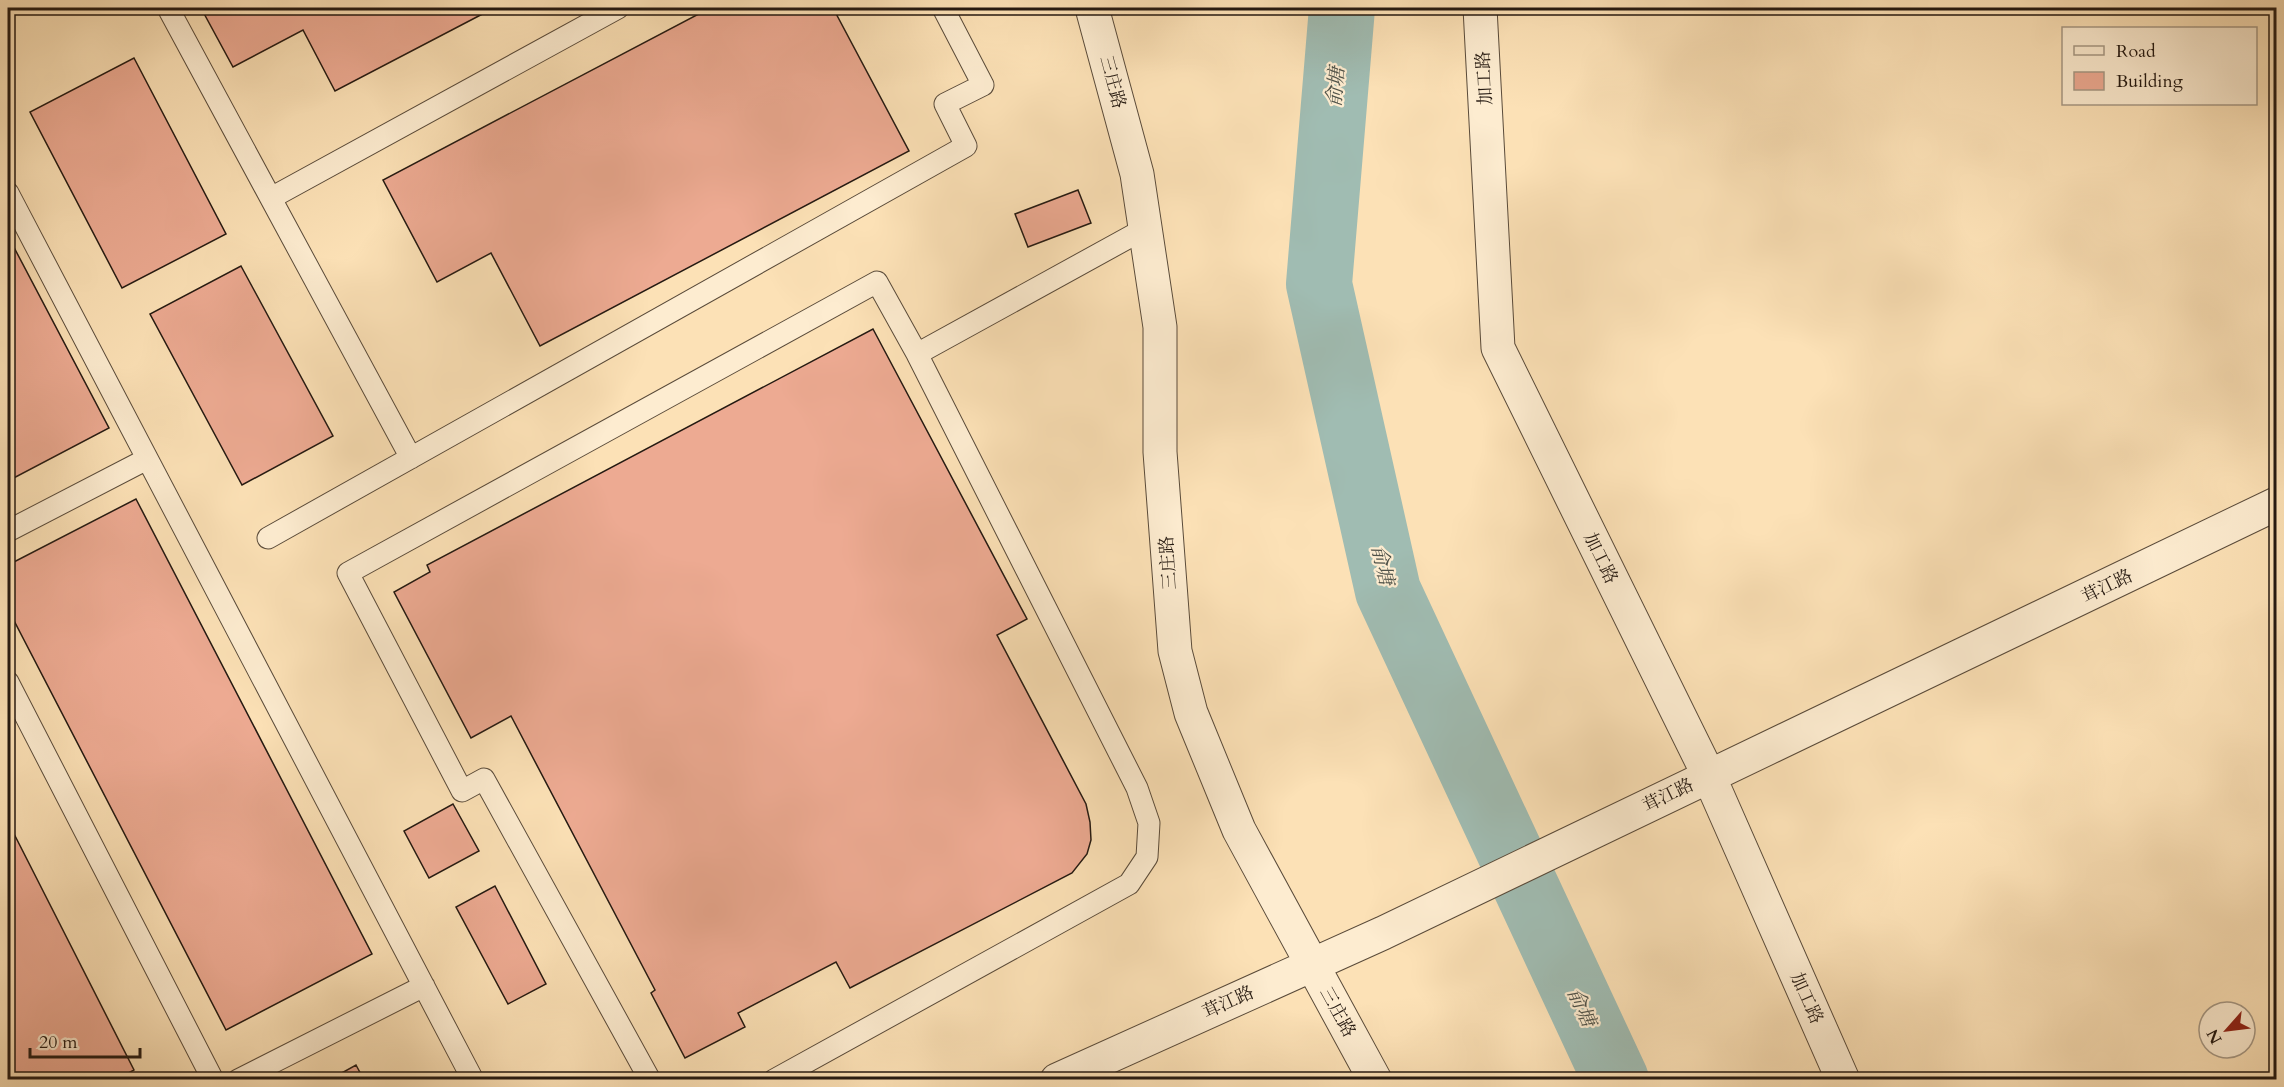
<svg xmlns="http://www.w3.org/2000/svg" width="2284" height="1087" font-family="Cardo,'Noto Serif SC',serif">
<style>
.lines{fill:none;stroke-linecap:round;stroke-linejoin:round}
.river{stroke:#a0bcb2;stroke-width:66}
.building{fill:#edaa92;stroke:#241911;stroke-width:1.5}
.lane-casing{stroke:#5a4b3a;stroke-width:23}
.street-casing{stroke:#5a4b3a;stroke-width:35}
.lane{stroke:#fdecd0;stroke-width:21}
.street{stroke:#fdecd0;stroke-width:33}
.labels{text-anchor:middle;stroke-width:4.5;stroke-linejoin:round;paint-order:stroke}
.street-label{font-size:18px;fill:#241911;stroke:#fdecd0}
.water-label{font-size:20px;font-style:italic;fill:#4f5249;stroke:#fdecd0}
</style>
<rect width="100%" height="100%" fill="#fce1b6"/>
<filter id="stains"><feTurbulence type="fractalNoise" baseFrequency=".00333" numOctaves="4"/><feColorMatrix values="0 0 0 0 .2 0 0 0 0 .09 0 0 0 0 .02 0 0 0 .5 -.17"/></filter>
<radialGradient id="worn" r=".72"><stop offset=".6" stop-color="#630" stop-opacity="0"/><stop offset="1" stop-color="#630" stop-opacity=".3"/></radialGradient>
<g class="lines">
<path class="river" d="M1342 8 1319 284 1388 591 1616 1080"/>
</g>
<path class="building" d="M201 8H494L335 91 303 30 233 67Z
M710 8H833L909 151 540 346 491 253 437 282 383 180Z
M134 58 226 234 122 288 30 112Z
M1078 190 1091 223 1028 247 1015 214Z
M8 236 109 428 8 481Z
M241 266 333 436 242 485 150 314Z
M873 329 1027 619 997 635 1086 804 1090 822 1091 840 1087 854 1072 873 850 988 836 962 738 1013 745 1027 685 1058 651 993 655 990 511 716 471 738 394 592 430 572 427 565Z
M136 499 372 954 226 1030 8 609V565Z
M453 804 479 851 429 878 404 831Z
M8 822 134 1070 116 1080H8Z
M495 886 546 984 508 1004 456 907Z
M356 1065 364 1080H329Z"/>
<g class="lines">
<g class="lane-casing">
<path id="lane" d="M168 8 411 458
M8 193 473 1080
M271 198 618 8
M917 354 1146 228
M8 531 147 459
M268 538 966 146 945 104 983 85 943 8
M8 682 213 1080
M238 1080 424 986
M650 1080 484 779 462 791 348 573 877 282 917 354 1137 788 1149 823 1147 857 1129 884 774 1080"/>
</g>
<g class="street-casing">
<path id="street" d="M1092 8 1137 174 1160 327V452L1175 651 1191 713 1239 830 1375 1080
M1480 8 1498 348 1709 776 1843 1080
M1057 1080 1383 933 2276 504"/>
</g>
<use href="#lane" class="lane"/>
<use href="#street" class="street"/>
</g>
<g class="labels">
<g class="street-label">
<text transform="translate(1484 78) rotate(-93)" y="6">加工路</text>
<text transform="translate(1113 82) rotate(75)" y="6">三庄路</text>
<text transform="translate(1601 558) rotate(64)" y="6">加工路</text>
<text transform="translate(1168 563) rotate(-94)" y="6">三庄路</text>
<text transform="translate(2107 586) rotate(-26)" y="6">茸江路</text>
<text transform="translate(1668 795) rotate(-26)" y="6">茸江路</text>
<text transform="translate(1807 998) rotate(66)" y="6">加工路</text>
<text transform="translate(1228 1002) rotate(-24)" y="6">茸江路</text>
<text transform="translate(1338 1012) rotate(61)" y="6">三庄路</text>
</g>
<g class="water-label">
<text transform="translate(1335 87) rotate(-85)" y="7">俞塘</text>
<text transform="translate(1383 565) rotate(77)" y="7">俞塘</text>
<text transform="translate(1582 1007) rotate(65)" y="7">俞塘</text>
</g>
</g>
<rect width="2284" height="1087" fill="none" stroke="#fce1b6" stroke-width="30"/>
<rect x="9" y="9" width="2266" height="1069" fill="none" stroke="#241911" stroke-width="3"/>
<rect x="15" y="15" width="2254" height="1057" fill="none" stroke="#241911" stroke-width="1.5"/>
<rect x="2062" y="27" width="195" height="78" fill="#fdecd0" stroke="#a69884" stroke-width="1.5"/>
<rect x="2074" y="46" width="30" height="9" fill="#fdecd0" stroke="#a69884" stroke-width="1.5"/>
<text x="2116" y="57" font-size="18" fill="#241911">Road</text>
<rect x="2074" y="72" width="30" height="18" fill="#edaa92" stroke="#a69884" stroke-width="1.5"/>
<text x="2116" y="87" font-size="18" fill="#241911">Building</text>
<g transform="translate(2227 1030) rotate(242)"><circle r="28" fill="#fdecd0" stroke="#a69884" stroke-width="1.5"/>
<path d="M0-4.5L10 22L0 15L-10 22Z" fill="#8f2418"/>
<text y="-9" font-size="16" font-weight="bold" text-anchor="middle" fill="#241911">N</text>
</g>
<path d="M30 1048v9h110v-9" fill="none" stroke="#241911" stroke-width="3"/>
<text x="39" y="1048" font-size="18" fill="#241911" stroke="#fdecd0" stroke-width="4.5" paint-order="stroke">20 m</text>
<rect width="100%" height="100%" filter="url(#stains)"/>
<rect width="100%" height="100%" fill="url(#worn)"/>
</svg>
